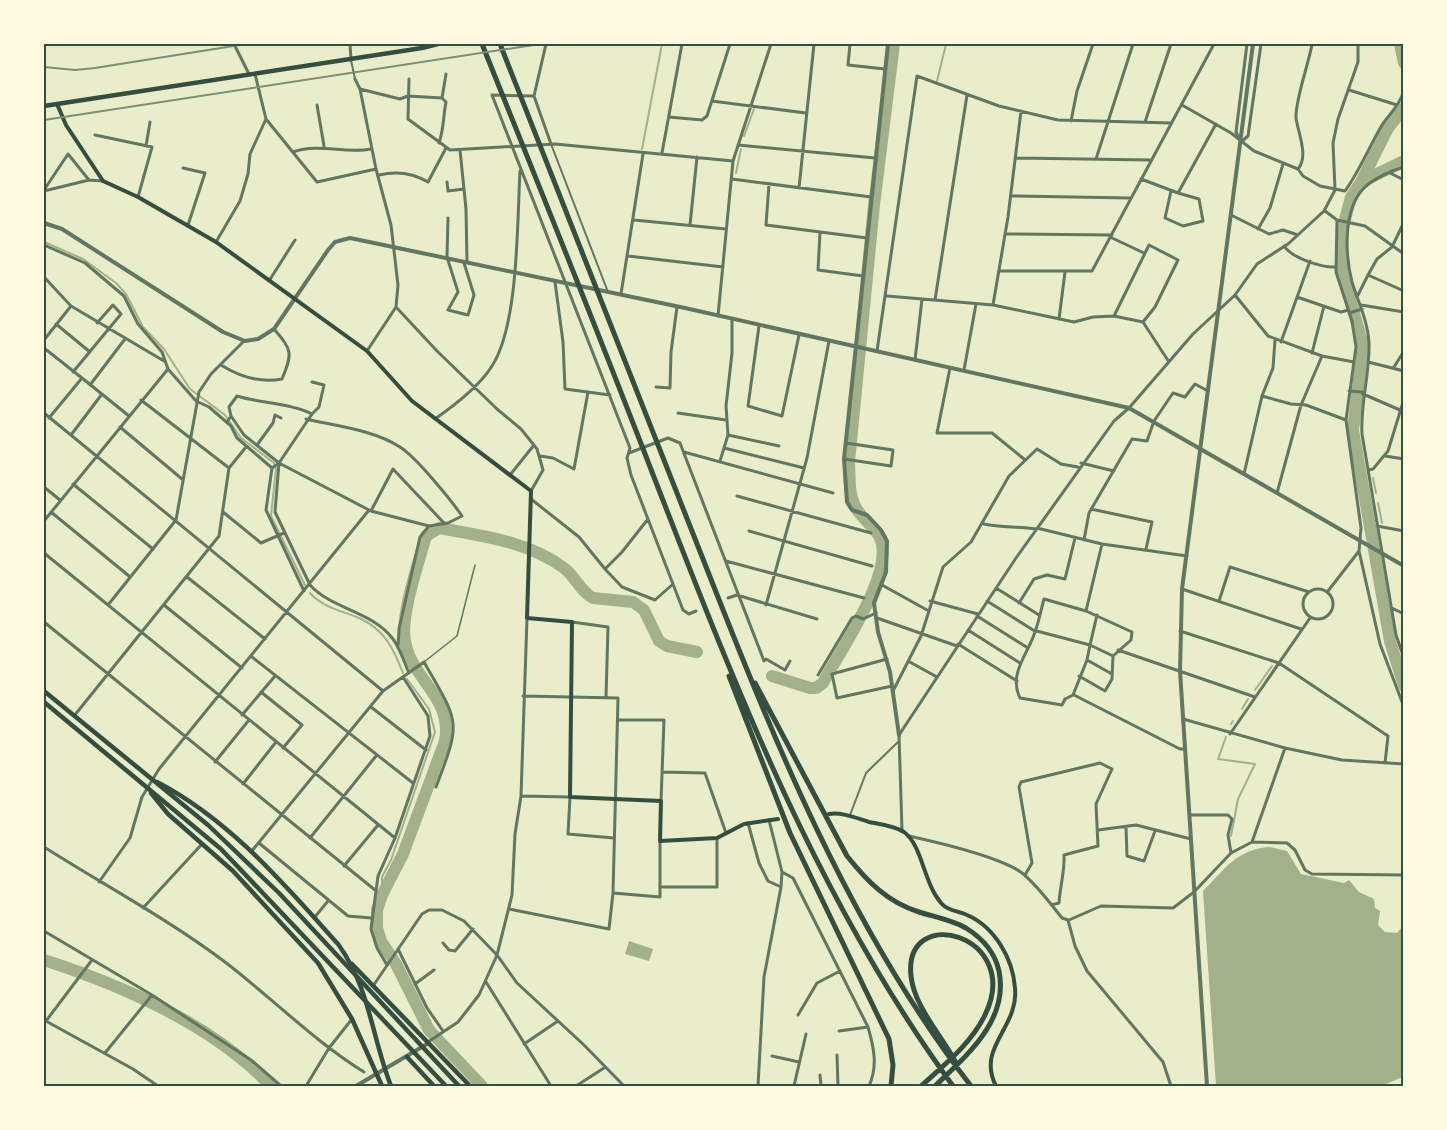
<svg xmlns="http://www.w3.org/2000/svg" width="1447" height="1130" font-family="'Exo 2',sans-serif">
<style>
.water{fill:#a3b18a}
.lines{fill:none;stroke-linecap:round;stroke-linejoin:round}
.stream{stroke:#a3b18a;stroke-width:2}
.river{stroke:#a3b18a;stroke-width:12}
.service{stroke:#617663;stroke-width:1.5}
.pedestrian{stroke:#617663;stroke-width:2}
.minor{stroke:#617663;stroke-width:3}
.tertiary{stroke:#617663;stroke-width:4}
.secondary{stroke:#344e41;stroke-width:4}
.primary{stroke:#344e41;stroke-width:4.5}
.trunk{stroke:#344e41;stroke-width:4.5}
.motorway{stroke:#344e41;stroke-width:5}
.rail{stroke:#7c8e77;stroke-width:2}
.neatline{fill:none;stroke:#344e41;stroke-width:2}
</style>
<rect width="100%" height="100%" fill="#e9edc9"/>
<path class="water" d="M1270 847 1287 851 1301 874 1344 883 1349 880 1359 892 1374 899 1375 908 1380 911 1378 925 1385 932 1397 933 1403 926V1077L1381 1086H1216L1203 891C1225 869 1237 849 1270 847Z
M629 941 653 949 649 961 625 954Z"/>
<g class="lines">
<path class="stream" d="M937 81 946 44
M744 136 754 109
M642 149 662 44
M736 173 741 149
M44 242 83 259 116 283 126 294 143 327 164 349 190 389 225 415 241 438 274 463 276 469 271 516 305 585
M1373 478 1376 493
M1378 503 1382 523
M310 593C323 608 344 611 361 619 385 630 394 650 403 673
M1255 690 1272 666
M1242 709 1248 699
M1231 724 1233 721
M1226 737 1218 759 1255 764 1238 799 1231 836
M382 895V877L391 860 435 732 429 709 407 679"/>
<path class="river" d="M1400 44 1404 63
M1404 108 1388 128 1361 182 1351 197 1343 227 1342 245V271L1363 345 1353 430 1390 641 1404 686
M1361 182 1404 161
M772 676 810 688H816L823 683C839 652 898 569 879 536 874 527 864 520 858 511 848 497 850 479 849 462L874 205 894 44
M44 960C124 986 212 1024 271 1086
M482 1086 429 1030 396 964 381 941 377 928V910L382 895 403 854 445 741C453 697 411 679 405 641 400 616 419 562 426 536L439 528C482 536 528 541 564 568 575 576 580 591 593 598L633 602 644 610 659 641 667 646 697 652"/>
<path class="service" d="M424 662 457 636 475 565"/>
<path class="pedestrian" d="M351 60 355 79
M551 144 608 292
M850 815 866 773 898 742"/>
<path class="minor" d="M234 44 249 74
M350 44 351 60
M546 44 534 96 551 144
M850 44 848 65 885 69
M1404 76V84
M355 79 360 89 376 169 391 225 398 285 396 307 367 351
M409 79 408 119 450 150 555 144 733 161
M360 89 400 99 408 96 442 98 446 102C443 117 444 129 439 143
M1349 90 1397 105
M534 96 492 95 630 448 627 458 631 475 683 610 689 614 696 611
M442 98 446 74
M712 101 806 113
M317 105 324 146
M1182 105 1231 133 1254 151 1298 169 1303 176 1320 186 1345 191C1360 170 1369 147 1382 125 1390 113 1401 104 1404 89
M669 117 702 120 707 116 730 44
M266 119 317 182 376 169
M1071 121 1077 91 1093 44
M1145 122 1171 44
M95 135 152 147 138 197
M1240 140 1236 132 1247 44
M1241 142 1248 136 1261 44
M738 145 875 158
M146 146 150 122
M460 150 466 209 467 261
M293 152C320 143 345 154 371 149
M662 153 682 44
M1015 158 1151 160
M1096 159 1133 44
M1404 167C1391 171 1373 179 1363 189 1343 211 1345 254 1352 282 1358 302 1368 321 1369 343 1370 374 1360 404 1362 434L1396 635 1404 658
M183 168 205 173 188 225
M1298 169C1309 156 1298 133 1296 118 1295 100 1309 63 1312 44
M1390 173 1404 180
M379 175C396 171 413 173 428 182L446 148
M732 179 871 197
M1141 179 1178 193 1216 124
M447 182 448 191 464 189
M769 184 766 225 867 238
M799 188 814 44
M44 190 68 154 89 180
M44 191 89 180 103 181
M1171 191 1165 218 1183 226 1203 221 1199 199 1178 193
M1011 196 1130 198
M1325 211 1337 220 1365 226 1404 254
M1231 215 1269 234 1283 230 1298 235
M448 218 447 257 458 292 448 310 468 315 474 295 464 263
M634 220 726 229
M1337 220 1336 272 1352 321 1356 347 1346 420 1361 528 1359 551 1380 644 1404 707
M690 225 697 157
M1258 229 1270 208 1283 164
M820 232 818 270 863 276
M1005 234 1112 235
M1110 237 1144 253
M216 242 240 201 248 174 250 154 266 119 255 74
M44 245 85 263 124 296 138 324 162 352 168 369
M1284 246C1292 258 1322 268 1336 267
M628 256 723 267
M999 271H1092L1214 44
M1368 275 1377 259 1392 247 1404 222
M44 277 71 306 164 361
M269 281 295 240
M555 282 563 342 565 389 610 395
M621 294 643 154
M1235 295 1268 336 1322 356 1354 362
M1358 295 1368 275 1404 291
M887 296 993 305 1074 322 1093 317 1114 316 1143 322 1169 362
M1297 297 1341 312 1348 310
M935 300 967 95
M993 305 1008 217 1021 111
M1361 305 1404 312
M396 307 437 351 497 409 521 429 537 449 543 470 531 491
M1349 313 1362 309
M718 316 733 161 771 44
M1114 316 1149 245 1178 260 1155 307 1143 322
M1059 319 1065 272
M56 324 90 352
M759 326 748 406 782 416 799 335
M44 340 71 306
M1281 342 1310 261
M44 348 82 378
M877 351 917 76 999 106 1058 120 1172 123
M1312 353 1324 306
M915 360 922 299
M1368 362 1404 371
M221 365C240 377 260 383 282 379 293 353 292 350 274 329
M1394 367 1404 351
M950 368 937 433H992L1024 459
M964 370 976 304
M73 372 121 314 113 305 97 323
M90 385 125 339
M656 387 670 388 671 352 677 307
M1349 391 1362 392
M1363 394 1400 410
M1262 396 1291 404 1306 405 1346 420
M141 400 229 468
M44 413 383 691
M678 413 726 420
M231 416 244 435 279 463 371 511 429 526 448 523 462 516C451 500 416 457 400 447 374 430 336 426 306 419
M49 418 82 378 129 416
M435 419C455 405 479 387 492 366 519 324 517 222 520 171
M227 422 231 416 229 407 237 396C259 403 294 404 312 414L319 407 324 385 312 382
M120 427 182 479
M71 435 102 394
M728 435 779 446
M257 445 273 423 275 415 281 418
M724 448 804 468
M684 452 833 493
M629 453 668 438 680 443 764 661 766 659 785 670 790 661
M540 456 553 458 574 469 588 392
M1385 456 1404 459
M844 459 891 466 893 450 846 443
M720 461 728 435 726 406 732 353V320
M279 463 275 512 310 585C333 610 372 611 393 639 400 648 404 662 409 673
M1081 463 1114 471
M272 468 279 463 312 414
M1368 470 1373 469 1388 451 1404 399
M1244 474 1262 396 1273 368 1275 340
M510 475 534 445
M73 484 153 549
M44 487 60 500
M1277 493 1301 405 1322 356
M737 496 871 533
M531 499 579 537 605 569 622 552 648 519
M1091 509 1152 522 1146 549
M371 511 393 469 444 523
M51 512 129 576
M223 512 261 543 284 533
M44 521 168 369 196 401 209 407 231 426 237 438 272 468 266 510 304 591
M984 524C1002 528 1017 526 1036 529
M1377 526 1404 531
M1037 528 1102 544 1187 556
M749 531 872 566
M1084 540 1089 513 1132 439 1147 441 1154 421 1173 393 1185 397 1195 384 1208 391
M44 553 395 838
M726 561 864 598
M605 569 622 587 655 600 673 584
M187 577 265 639
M882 585 927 610
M996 588 1039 615
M1303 604a15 15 0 1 1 30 0a15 15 0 1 1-30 0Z
M1182 589 1301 629
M1328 591 1359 551
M728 598 737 595 817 619
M930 601 978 614
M987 601 1033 630 1090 645 1097 615
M1219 601 1230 567 1309 592
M1019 603 1034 579 1047 575 1065 579 1075 538
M108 605 176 520 199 392 211 374 244 341
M164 605 242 668
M766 605 807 458 829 341
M1392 608 1404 614
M977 616 1028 648
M877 618 957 646
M44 622 375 890
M572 622 608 627 606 697
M968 630 1020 663
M1180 631 1279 663 1388 736 1385 763
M958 644 1017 681
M398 648 399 629 420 537 429 526
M1118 650 1255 697
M252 657 413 783
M887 659 832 674 837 698 892 686
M1087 660 1073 695 1065 699 1062 705 1020 698C1008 674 1028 654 1035 632 1039 621 1041 610 1044 599L1086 611 1102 544
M908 661 937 677
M1112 674 1087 660 1090 645 1113 656
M818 675 852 618 856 616 863 619 876 613
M1079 676 1105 691 1112 679 1113 656 1131 640 1132 632 1086 611
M893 691 921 636 943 567 971 542 1009 476 1037 449 1061 464 1078 467
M261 692 302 725 283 748
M1074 695 1180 749H1185
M371 707 426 750
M242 715 275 676
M74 716 219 536 229 468 246 447
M1183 719 1285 748 1342 760 1404 764
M618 720H664L661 801
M1230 734 1310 618
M215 762 249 720
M663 772 705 773 726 833
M243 784 276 742
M521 796 570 797 568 834 614 838
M1190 815H1228L1232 819 1228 835 1231 853
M769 820 782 872 793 878 868 1027C874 1048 878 1066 869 1086
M748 823 759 863 768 881 781 887 764 977 758 1086
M1126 827 1127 856 1144 861 1155 831
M902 830 899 735 1016 558 1114 421 1129 408 1193 334 1235 295 1257 264 1288 244 1324 211 1335 190 1333 143 1338 119 1358 62V44
M1098 830 1136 825 1191 839
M909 836C936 842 1001 857 1022 873 1037 885 1050 903 1062 918L1068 920 1075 946 1087 971 1163 1062 1171 1086
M310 838 376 756
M1252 842 1285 748
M259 843 348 916 371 918
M44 847C104 885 168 919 225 962 272 998 314 1041 364 1072
M251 852 383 691 424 662C459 724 462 719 436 787
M344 866 378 825
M1025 875 1032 863 1019 787 1021 782 1100 763 1112 769 1096 804 1098 846 1064 855C1065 871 1060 886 1059 903L1051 905
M99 882 130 838 142 797 159 769 369 510
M660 887H717V838
M781 887 782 872
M613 893 660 897V841
M143 908 202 844
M509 909 609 929 613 893 618 698 523 696
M314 918 328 901
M1069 920 1101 906 1173 908 1194 892 1231 853 1252 842 1287 843 1295 850 1305 870 1312 874 1404 875
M44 931 152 995 105 1053
M443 943 449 950 455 951 473 929
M398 949 427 1008 443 1031
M387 965 377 948 371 929 378 876 395 838 430 736 428 716 403 677
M486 982 551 1086
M415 984 434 970
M373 986 422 914 429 910H442L464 921 497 955 517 983 584 1045 624 1086
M152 995 251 1060 281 1086
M798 1015 817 983 840 971
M44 1020 133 1069 158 1086
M46 1021 92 960
M839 1031 868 1027
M428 1042 458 1022 479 995 497 955 512 895 515 834 521 796 527 618
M524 1044 558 1021
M837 1055 838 1086
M772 1056 799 1062
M820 1075 821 1086
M306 1086 329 1048 352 1019
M576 1086 604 1068
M794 1086 806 1034"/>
<path class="tertiary" d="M888 44 844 459 847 502 852 510 867 515 881 530 887 541 886 572 874 603 878 632 890 672 899 735
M44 223 62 229 223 332 245 341 258 339 274 329 328 250 335 242 350 238 685 308 1129 408 1404 566
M356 1086 427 1044
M1207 1086 1180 671 1182 589 1253 44"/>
<path class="secondary" d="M57 104 66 125 103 181 138 197 216 242 367 351 412 401 531 491 527 618 572 622 570 797 661 801 660 841 717 838 744 824 778 819
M829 814C842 812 856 818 869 822 879 824 895 826 904 832 923 846 923 883 942 904 948 911 959 911 967 915 995 927 1013 959 1015 988 1019 1028 976 1047 996 1086"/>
<path class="primary" d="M157 782C230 820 284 884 338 944 370 988 372 1038 391 1086
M151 793 168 814 233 871 318 963 352 1019 382 1086"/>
<path class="trunk" d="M44 106 422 48 438 44
M44 691 208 825 279 893 459 1086
M44 702 221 849 446 1086
M352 964 470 1086
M407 1057 434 1086"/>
<path class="motorway" d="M482 44C539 186 597 329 652 472 735 686 817 900 953 1086
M500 44C568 213 633 384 701 554 774 740 848 927 971 1086
M729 676 790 833 889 1039 893 1065 891 1086
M755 683 847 856C867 881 887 902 919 912 935 917 952 920 966 928 982 938 995 953 999 971 1009 1021 966 1056 935 1086
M921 1086C944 1065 971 1044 985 1015 1024 935 903 902 911 976 914 1006 941 1035 955 1061"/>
<path class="rail" d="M44 67 75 70 95 68 246 44
M44 120 540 44"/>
</g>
<rect width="1447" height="1130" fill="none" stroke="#fefae0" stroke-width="90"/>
<rect x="45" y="45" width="1357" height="1040" class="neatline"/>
</svg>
